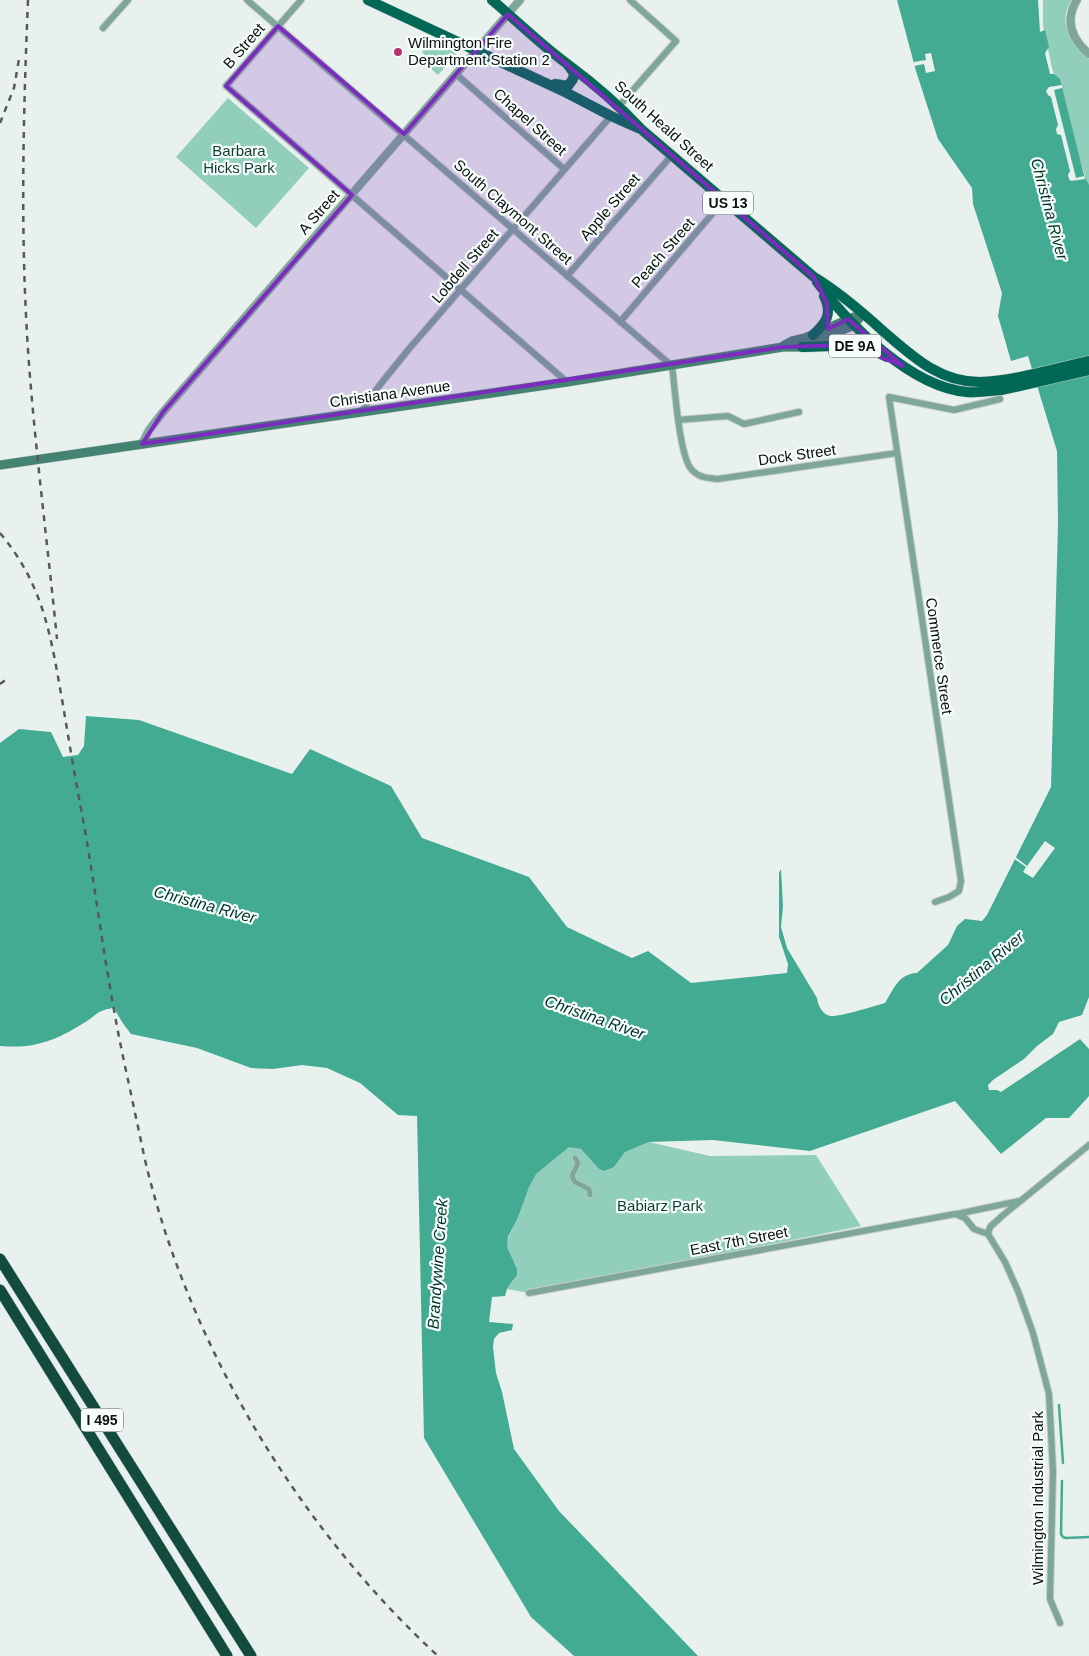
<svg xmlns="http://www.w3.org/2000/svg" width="1089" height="1656" font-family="Arial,sans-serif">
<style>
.green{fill:#91cebc}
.water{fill:#43ab92}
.pier{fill:#e9f1ee}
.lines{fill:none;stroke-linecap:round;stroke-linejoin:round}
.stream{stroke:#43ab92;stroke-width:2.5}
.pedestrian-casing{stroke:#c6cdca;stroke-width:6}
.minor-casing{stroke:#c6cdca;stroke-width:8}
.tertiary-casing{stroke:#c6cdca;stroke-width:9}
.secondary-casing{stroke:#c6cdca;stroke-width:10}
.primary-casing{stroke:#c6cdca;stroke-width:11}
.motorway-casing{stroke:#c6cdca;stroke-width:12}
.pedestrian{stroke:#7ea69a;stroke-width:5}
.minor{stroke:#7ea69a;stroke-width:6}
.tertiary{stroke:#7ea69a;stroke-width:8}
.secondary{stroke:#448272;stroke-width:9}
.primary{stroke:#006855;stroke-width:10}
.motorway{stroke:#134b3f;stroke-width:11}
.rail{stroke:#555958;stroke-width:2.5;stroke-dasharray:6 6;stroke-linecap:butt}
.marked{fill:#7b2cbf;fill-opacity:0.2;stroke:#7b2cbf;stroke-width:4;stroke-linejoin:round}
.poi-dot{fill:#b83174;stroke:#f6fefb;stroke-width:2}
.labels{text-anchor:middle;stroke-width:4.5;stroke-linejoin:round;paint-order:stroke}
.shield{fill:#f6fefb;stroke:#535756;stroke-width:1}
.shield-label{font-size:14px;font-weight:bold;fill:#0d0f0f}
.poi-label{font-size:15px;fill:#0d0f0f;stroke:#f6fefb;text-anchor:start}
.street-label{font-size:15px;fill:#0d0f0f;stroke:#f6fefb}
.park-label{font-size:15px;fill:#0d3c31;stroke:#f6fefb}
.water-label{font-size:16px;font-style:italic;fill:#023329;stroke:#f6fefb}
</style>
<rect width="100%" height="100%" fill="#e9f1ee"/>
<path class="green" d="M1043 0H1072C1056 22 1072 44 1089 59V189L1052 68 1043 25Z
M433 42 457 53 438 75 427 65 430 60 422 52 424 48Z
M228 98 309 168 256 228 176 157Z
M649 1142 710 1156 816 1155 861 1226 529 1293 507 1289C530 1263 505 1264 507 1244 508 1235 514 1228 517 1220 523 1205 526 1186 536 1173 545 1163 559 1155 569 1146L581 1149 598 1168 614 1167 625 1152Z"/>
<path class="water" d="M897 0H1038L1040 32 1045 30 1049 47 1045 53 1050 74H1054L1060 79 1084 175 1089 185V997L1082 1015 1059 1022 1053 1034 1037 1046 1024 1059 993 1080 988 1085 989 1090H997L1001 1092 1080 1039 1089 1049V1096L1069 1118H1046L1001 1154 955 1101 810 1151 713 1140 649 1142 625 1152 614 1167 604 1171 598 1168 581 1149 569 1147 536 1174 529 1187 517 1220 508 1237 507 1247 517 1269V1275L507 1289 505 1296 492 1297 489 1322 513 1324 512 1330 499 1333 494 1339 493 1347 496 1373 502 1392 514 1449 559 1511 698 1656H574L531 1617 424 1438 417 1116 398 1115 360 1083 327 1068 302 1065 273 1069 251 1068 197 1048 131 1034 122 1022 114 1008C98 1010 99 1013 87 1021 57 1040 36 1049 0 1046V743L19 729 51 732 63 757 78 755 84 746 86 716 139 720 292 774 310 749 391 786 422 838 529 877 567 927 632 958 648 951 691 983 787 973 788 964 779 937V873L781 869 783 906 781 927 787 948 817 998C818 1005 822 1015 831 1016 840 1017 874 1006 885 1003 894 989 898 974 917 973L948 945 957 926 965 919 982 921 987 915 1051 787 1058 523 1057 451 1028 356 1011 361 998 316 1002 293 973 204 972 188 938 139 916 71Z"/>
<path class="pier" d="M931 53 935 71 926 73 924 64 914 66V62L926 60 925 54Z
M1062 85V88L1054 90 1076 178 1084 176 1085 179 1071 181 1069 179 1068 175 1070 171 1061 135 1057 134 1056 129 1058 125 1051 97 1048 95 1046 91 1049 87Z
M1045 841 1055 848 1033 878 1023 872 1026 867 1013 858 1014 856 1027 866Z"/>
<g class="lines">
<path class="stream" d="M1059 1405 1063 1463
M1062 1481 1061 1534 1063 1537 1066 1538 1089 1537"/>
<g class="pedestrian-casing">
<path id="pedestrian" d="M575 1158 578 1163 572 1176 575 1182 589 1189 590 1195"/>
</g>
<g class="minor-casing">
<path id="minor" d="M247 0 672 366C675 386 679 460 693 471 700 478 708 478 718 479L897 453
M301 0 226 86 567 382
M103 28 128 0
M456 74 564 169
M619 106 676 41 630 0
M567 276 672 155
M620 322 724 200
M361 412 379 386 408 350 611 116
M678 420 728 416 744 424 799 412
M935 902 949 897 959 891 961 881 889 397 954 410 1000 399
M957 1214 1019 1201
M988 1234 1005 1262 1018 1291 1033 1333 1049 1394 1053 1471 1050 1599 1060 1623
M988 1234 990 1227 1002 1216 1089 1145
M529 1293 955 1214 965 1218 974 1229 988 1234"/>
</g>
<g class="tertiary-casing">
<path id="tertiary" d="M1077 0C1064 21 1072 39 1089 54
M142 444 149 430 163 412 520 0"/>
</g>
<g class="secondary-casing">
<path id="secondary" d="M783 346 792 341 805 338 854 317
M0 465 567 382 783 347H802L854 325 863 313"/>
</g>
<g class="primary-casing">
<path id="primary" d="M368 0 567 93 611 116 638 128
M492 0C517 21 540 44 566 63 593 83 618 104 641 129L814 277C839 292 861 311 883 331 912 356 940 383 981 382 1014 381 1056 368 1089 361
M555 84 568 86 573 79 574 73 568 65
M817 282C849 325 911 387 967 392 978 393 990 391 1002 390L1089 370
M813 335C826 323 833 314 824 296
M802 347C836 347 855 340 887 357"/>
</g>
<g class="motorway-casing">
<path id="motorway" d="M0 1259 251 1656
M0 1290 227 1656"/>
</g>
<use href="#pedestrian" class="pedestrian"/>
<use href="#minor" class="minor"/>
<use href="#tertiary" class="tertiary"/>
<use href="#secondary" class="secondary"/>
<use href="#primary" class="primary"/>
<use href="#motorway" class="motorway"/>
<path class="rail" d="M28 0C23 121 20 243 29 364 36 456 48 548 57 639
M0 123 14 88 19 59
M0 533C45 587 51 638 63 705 69 741 75 778 82 814 94 879 102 945 114 1010 120 1045 128 1079 135 1113 140 1135 144 1158 150 1180 196 1357 303 1532 438 1656
M0 684 8 678"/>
</g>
<path class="marked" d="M508 14 814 277 827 303 828 329 848 319 903 366 850 345 783 347 142 444 163 412 352 195 226 86 278 26 404 134Z"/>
<circle class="poi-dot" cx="398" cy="52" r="5"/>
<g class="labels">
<g class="shield">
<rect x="703" y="191.5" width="50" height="23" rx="4"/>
<rect x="829" y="334.5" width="52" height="23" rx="4"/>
<rect x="81" y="1408.5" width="42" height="23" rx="4"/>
</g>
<g class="shield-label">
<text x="728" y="208">US 13</text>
<text x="855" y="351">DE 9A</text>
<text x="102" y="1425">I 495</text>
</g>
<g class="poi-label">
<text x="408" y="48">Wilmington Fire<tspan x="408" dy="17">Department Station 2</tspan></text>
</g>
<g class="street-label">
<text transform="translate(244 46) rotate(-49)" y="5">B Street</text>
<text transform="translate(530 122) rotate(42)" y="5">Chapel Street</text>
<text transform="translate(664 126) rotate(42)" y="5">South Heald Street</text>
<text transform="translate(610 207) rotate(-49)" y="5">Apple Street</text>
<text transform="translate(319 212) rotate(-49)" y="5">A Street</text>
<text transform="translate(513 212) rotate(41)" y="5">South Claymont Street</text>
<text transform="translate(663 253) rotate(-49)" y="5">Peach Street</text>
<text transform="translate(465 266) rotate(-49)" y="5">Lobdell Street</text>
<text transform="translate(390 394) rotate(-8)" y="5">Christiana Avenue</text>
<text transform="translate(797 455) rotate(-8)" y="5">Dock Street</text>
<text transform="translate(939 656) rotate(82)" y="5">Commerce Street</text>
<text transform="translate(739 1241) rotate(-11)" y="5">East 7th Street</text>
<text transform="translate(1038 1498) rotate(-90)" y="5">Wilmington Industrial Park</text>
</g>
<g class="park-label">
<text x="239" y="156">Barbara<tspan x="239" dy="17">Hicks Park</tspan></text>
<text x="660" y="1211">Babiarz Park</text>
</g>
<g class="water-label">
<text transform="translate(1050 209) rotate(75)" y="6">Christina River</text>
<text transform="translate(205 904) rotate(15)" y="6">Christina River</text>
<text transform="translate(981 968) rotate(-40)" y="6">Christina River</text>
<text transform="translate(595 1017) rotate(19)" y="6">Christina River</text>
<text transform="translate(437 1264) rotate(-86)" y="6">Brandywine Creek</text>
</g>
</g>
</svg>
